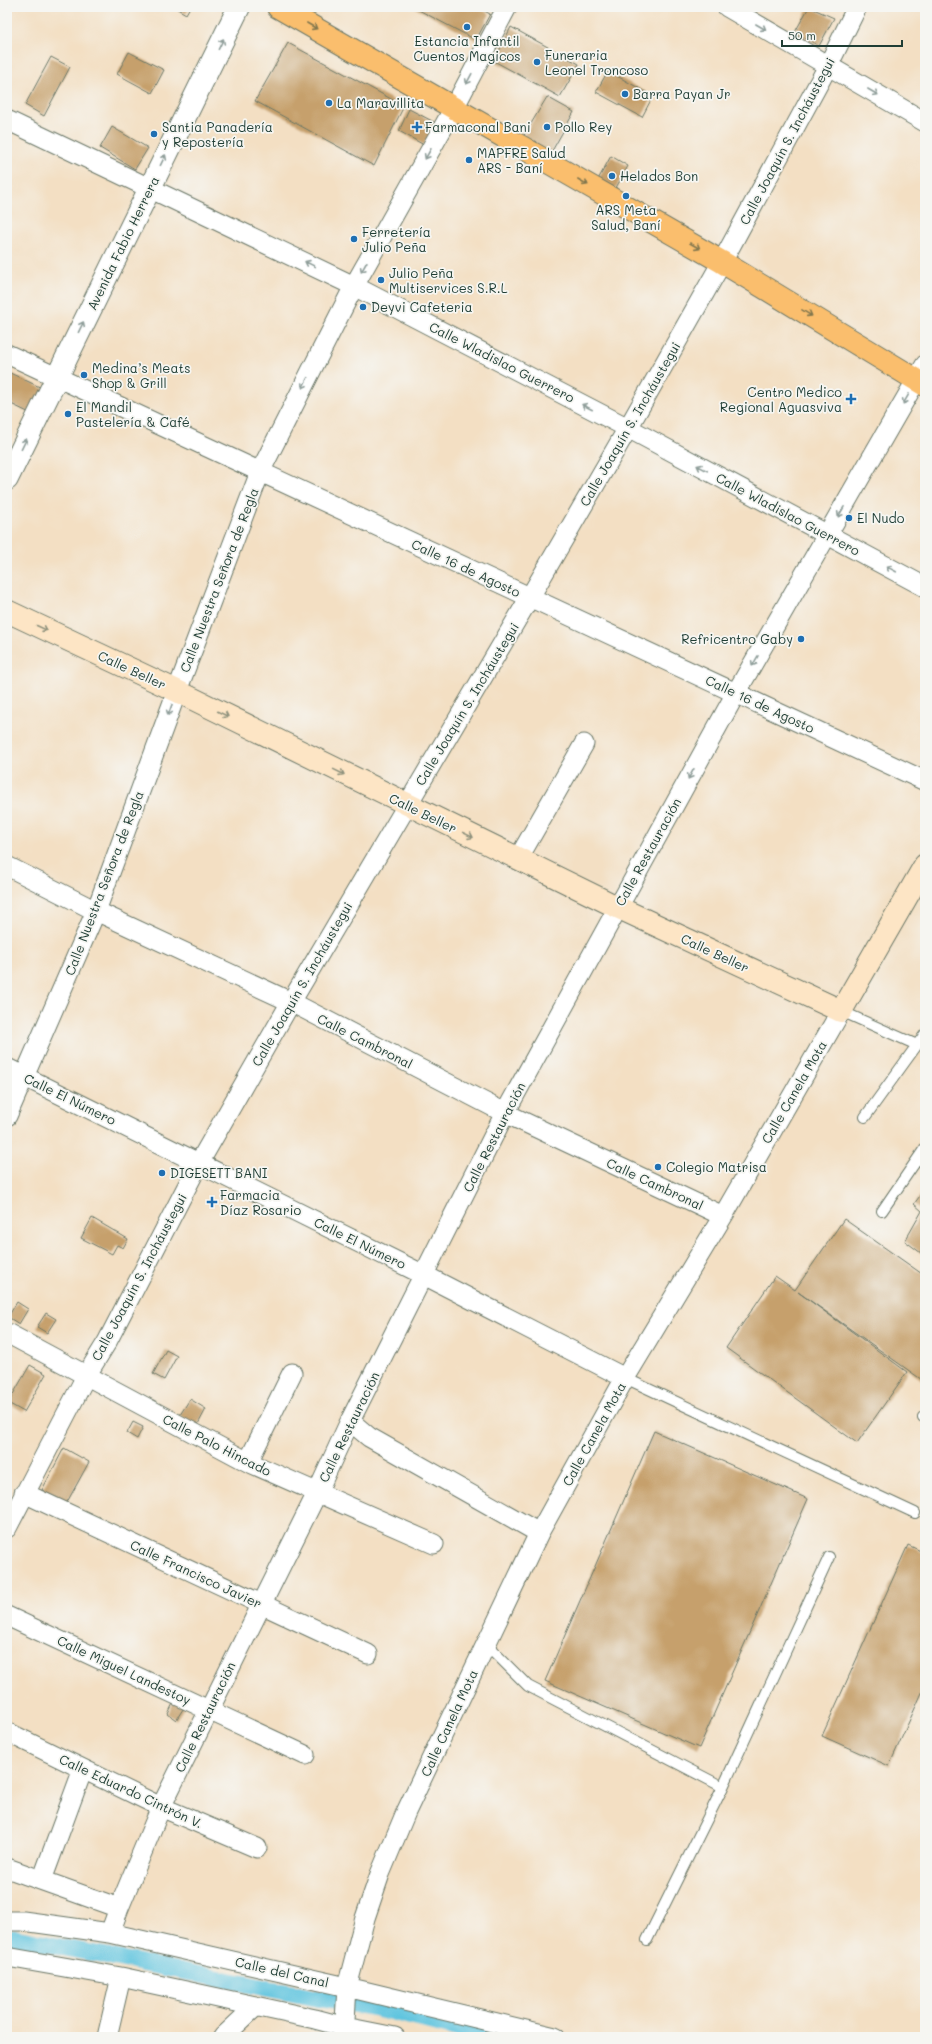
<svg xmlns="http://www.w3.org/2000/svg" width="932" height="2044" font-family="Mali,sans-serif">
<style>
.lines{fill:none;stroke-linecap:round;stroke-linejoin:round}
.canal{stroke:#61c5df;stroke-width:17}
.building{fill:#c6a06c}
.service-casing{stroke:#697666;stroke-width:12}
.minor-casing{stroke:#697666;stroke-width:21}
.tertiary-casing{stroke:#697666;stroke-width:24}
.secondary-casing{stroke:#697666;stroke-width:24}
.primary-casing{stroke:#697666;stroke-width:24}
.service{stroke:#fff;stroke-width:10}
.minor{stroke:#fff;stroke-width:19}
.tertiary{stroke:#fff;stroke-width:22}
.secondary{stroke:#fde5c5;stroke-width:22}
.primary{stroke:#fabe6d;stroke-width:22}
.oneway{stroke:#82774e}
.oneway2{stroke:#8f9e9a}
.oneway3{stroke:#8e917c}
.poi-dot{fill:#1f6fb2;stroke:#f6f6f2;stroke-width:1.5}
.labels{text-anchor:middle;stroke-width:3.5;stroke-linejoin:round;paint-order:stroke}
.poi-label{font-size:13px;fill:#1f3d34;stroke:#f6f6f2;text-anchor:start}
.street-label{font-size:13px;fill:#1f3d34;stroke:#f6f6f2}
</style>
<rect width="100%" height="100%" fill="#f6f6f2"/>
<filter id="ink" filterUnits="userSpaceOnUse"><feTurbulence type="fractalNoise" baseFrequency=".025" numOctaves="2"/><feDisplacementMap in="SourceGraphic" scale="8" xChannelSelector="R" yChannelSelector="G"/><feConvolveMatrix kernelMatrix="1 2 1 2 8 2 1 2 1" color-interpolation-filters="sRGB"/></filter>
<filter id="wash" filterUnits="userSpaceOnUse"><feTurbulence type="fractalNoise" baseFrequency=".012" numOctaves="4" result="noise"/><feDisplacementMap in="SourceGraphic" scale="16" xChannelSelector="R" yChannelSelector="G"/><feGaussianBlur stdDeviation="0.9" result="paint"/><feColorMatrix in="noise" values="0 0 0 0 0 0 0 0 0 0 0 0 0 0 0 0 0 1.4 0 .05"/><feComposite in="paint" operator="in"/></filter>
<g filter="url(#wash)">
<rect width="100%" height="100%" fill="#f3dfc3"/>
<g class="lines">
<path class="canal" d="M7 1939 16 1938 316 1998 377 2008 490 2037"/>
</g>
<g id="blocks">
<path class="building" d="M174 7H190L186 14Z
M413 7H477L490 14 476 40Z
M809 7 834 18 819 46 795 32Z
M511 27 579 64 560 97 494 61Z
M288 43 404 106 374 166 255 101Z
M129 52 164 70 152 93 117 74Z
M51 57 70 67 44 116 25 105Z
M608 71 653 96 642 117 596 92Z
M547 97 574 112 548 158 520 142Z
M409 109 436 123 424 145 399 131Z
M112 127 148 148 135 169 100 148Z
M611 156 628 166 612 195 595 185Z
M8 372 46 390 34 415 7 402Z
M925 1189V1256L905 1241 922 1211 914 1204Z
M92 1218 128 1239 123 1248 117 1245 112 1254 81 1238Z
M844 1219 925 1276V1382L798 1292 907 1372 857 1443 726 1348 775 1276 795 1290Z
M17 1302 28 1309 19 1324 8 1317Z
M46 1313 56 1319 47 1333 37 1327Z
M166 1350 177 1356 164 1380 153 1374Z
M30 1365 46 1374 24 1412 8 1403Z
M190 1399 206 1409 197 1426 180 1415Z
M133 1422 143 1427 137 1439 127 1433Z
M654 1431 808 1499 699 1748 545 1681Z
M64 1448 89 1462 66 1504 42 1490Z
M908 1545 925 1553V1686L889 1766 822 1736Z
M176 1697 185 1706 176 1720 168 1714Z"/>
</g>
</g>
<g filter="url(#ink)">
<use href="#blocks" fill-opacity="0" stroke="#697666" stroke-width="1"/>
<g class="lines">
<g class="service-casing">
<path id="service" d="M841 1011 917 1045
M865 1117 925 1034
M882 1211 925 1148
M625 1378 915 1513
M923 1417 925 1418
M486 1644 528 1686 723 1787
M647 1940 723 1787 829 1557"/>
</g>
<g class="minor-casing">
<path id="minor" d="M727 7 925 122
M7 120 354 286 628 428 925 587
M7 354 925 781
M518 859 584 744
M7 866 96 911 291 1002 505 1113 723 1216
M7 1068 424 1275 625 1378
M7 1116 96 911 177 691 260 472 354 286 454 108 507 7
M7 1333 248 1462 434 1544
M350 1421 369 1437 539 1533
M248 1462 292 1373
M24 1493 368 1654
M7 1528 86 1376 107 1342 199 1163 291 1002 530 597 628 428 722 262 828 66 857 7
M7 1616 305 1755
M7 1732 161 1807 257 1848
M7 1868 119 1908
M42 1880 83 1769
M7 1921H23L110 1933 347 1987 555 2037
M110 1933 119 1908 161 1807 317 1493 350 1421 505 1113 736 693 925 365
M7 1957 121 1977 315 2019 345 2027 395 2037
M107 2037 121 1977
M223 2037 256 2006
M344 2037 347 1987 365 1918 380 1874 406 1812 539 1533 625 1378 723 1216 841 1011"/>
</g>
<g class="tertiary-casing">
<path id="tertiary" d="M7 479 239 7"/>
</g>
<g class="secondary-casing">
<path id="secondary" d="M7 611 177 691 617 907 841 1011 925 865"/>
</g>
<g class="primary-casing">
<path id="primary" d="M278 7 722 262 925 385"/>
</g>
<use href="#service" class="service"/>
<use href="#minor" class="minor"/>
<use href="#tertiary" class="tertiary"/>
<use href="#secondary" class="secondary"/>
<use href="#primary" class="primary"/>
</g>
<defs><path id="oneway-shaft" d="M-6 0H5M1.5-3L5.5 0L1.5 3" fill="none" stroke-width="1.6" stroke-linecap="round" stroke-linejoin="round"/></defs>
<g class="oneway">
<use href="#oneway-shaft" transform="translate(312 26) rotate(30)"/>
<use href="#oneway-shaft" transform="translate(583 182) rotate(30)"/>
<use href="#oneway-shaft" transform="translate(695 246) rotate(30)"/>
<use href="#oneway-shaft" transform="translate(807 313) rotate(31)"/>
</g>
<g class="oneway2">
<use href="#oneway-shaft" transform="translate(761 27) rotate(30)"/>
<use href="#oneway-shaft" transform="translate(221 44) rotate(-64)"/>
<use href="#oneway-shaft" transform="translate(469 79) rotate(118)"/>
<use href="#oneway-shaft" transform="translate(873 92) rotate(30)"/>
<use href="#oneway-shaft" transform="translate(428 154) rotate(119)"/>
<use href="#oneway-shaft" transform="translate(163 160) rotate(-64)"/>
<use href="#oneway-shaft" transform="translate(310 264) rotate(-154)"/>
<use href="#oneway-shaft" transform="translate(364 267) rotate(119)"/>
<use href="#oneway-shaft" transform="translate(81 327) rotate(-64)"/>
<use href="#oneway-shaft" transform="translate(305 383) rotate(117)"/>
<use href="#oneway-shaft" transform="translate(906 399) rotate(120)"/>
<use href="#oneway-shaft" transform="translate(587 407) rotate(-153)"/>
<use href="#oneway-shaft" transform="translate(24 444) rotate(-64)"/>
<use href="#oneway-shaft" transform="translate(702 468) rotate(-152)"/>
<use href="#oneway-shaft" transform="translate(841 512) rotate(120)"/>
<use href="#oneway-shaft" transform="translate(891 569) rotate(-152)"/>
<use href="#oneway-shaft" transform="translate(755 661) rotate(120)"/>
<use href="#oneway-shaft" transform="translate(170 710) rotate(110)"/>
<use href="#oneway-shaft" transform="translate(691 774) rotate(119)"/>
</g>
<g class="oneway3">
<use href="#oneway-shaft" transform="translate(42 628) rotate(25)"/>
<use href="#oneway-shaft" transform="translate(223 714) rotate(26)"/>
<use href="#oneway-shaft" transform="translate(339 772) rotate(26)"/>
<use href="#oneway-shaft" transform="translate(468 835) rotate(26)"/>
</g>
</g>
<g class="poi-dot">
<circle cx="467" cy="27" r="4"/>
<circle cx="537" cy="62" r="4"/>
<circle cx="625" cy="94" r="4"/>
<circle cx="329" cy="103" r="4"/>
<path d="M415 121h4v4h4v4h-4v4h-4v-4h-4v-4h4z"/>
<circle cx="547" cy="127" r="4"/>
<circle cx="154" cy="134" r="4"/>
<circle cx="469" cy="160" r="4"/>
<circle cx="612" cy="176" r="4"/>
<circle cx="626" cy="196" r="4"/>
<circle cx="354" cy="239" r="4"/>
<circle cx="381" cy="280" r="4"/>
<circle cx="363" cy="307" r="4"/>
<circle cx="84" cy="375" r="4"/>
<path d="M849 393h4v4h4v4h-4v4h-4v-4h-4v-4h4z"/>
<circle cx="68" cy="414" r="4"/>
<circle cx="849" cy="518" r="4"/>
<circle cx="801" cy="639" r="4"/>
<circle cx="658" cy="1167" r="4"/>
<circle cx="162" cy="1173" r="4"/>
<path d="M210 1196h4v4h4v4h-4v4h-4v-4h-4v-4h4z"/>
</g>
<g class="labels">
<g class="poi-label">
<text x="467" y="46" text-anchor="middle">Estancia Infantil<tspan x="467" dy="15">Cuentos Magicos</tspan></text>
<text x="545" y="60">Funeraria<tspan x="545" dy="15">Leonel Troncoso</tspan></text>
<text x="633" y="99">Barra Payan Jr</text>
<text x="337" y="108">La Maravillita</text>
<text x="162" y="132">Santia Panadería<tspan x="162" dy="15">y Repostería</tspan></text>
<text x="425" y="132">Farmaconal Bani</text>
<text x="555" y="132">Pollo Rey</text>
<text x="477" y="158">MAPFRE Salud<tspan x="477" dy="15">ARS - Baní</tspan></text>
<text x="620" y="181">Helados Bon</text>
<text x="626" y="215" text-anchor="middle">ARS Meta<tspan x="626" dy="15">Salud, Baní</tspan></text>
<text x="362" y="237">Ferretería<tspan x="362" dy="15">Julio Peña</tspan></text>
<text x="389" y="278">Julio Peña<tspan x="389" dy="15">Multiservices S.R.L</tspan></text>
<text x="371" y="312">Deyvi Cafeteria</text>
<text x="92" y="373">Medina’s Meats<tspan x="92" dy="15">Shop &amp; Grill</tspan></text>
<text x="842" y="397" text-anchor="end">Centro Medico<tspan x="842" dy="15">Regional Aguasviva</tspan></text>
<text x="76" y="412">El Mandil<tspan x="76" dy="15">Pastelería &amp; Café</tspan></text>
<text x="857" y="523">El Nudo</text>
<text x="793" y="644" text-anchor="end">Refricentro Gaby</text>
<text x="666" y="1172">Colegio Matrisa</text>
<text x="170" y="1178">DIGESETT BANI</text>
<text x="220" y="1200">Farmacia<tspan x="220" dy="15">Díaz Rosario</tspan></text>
</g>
<g class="street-label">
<text transform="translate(787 141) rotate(-62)" y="5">Calle Joaquín S. Incháustegui</text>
<text transform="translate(123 243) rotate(-64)" y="5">Avenida Fabio Herrera</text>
<text transform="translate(502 362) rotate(27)" y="5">Calle Wladislao Guerrero</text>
<text transform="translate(630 424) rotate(-60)" y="5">Calle Joaquín S. Incháustegui</text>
<text transform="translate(788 514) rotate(28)" y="5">Calle Wladislao Guerrero</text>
<text transform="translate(466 568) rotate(25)" y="5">Calle 16 de Agosto</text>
<text transform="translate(219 580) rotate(-69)" y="5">Calle Nuestra Señora de Regla</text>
<text transform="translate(132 670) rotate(25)" y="5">Calle Beller</text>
<text transform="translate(467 704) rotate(-59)" y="5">Calle Joaquín S. Incháustegui</text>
<text transform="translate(760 704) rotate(25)" y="5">Calle 16 de Agosto</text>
<text transform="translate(423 813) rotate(26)" y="5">Calle Beller</text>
<text transform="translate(648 852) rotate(-61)" y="5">Calle Restauración</text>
<text transform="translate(104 883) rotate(-69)" y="5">Calle Nuestra Señora de Regla</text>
<text transform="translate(715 953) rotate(25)" y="5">Calle Beller</text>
<text transform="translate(302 984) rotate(-60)" y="5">Calle Joaquín S. Incháustegui</text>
<text transform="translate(365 1041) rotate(27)" y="5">Calle Cambronal</text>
<text transform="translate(794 1092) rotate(-60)" y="5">Calle Canela Mota</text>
<text transform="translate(70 1099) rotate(26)" y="5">Calle El Número</text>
<text transform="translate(494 1137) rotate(-63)" y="5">Calle Restauración</text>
<text transform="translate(655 1184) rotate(25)" y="5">Calle Cambronal</text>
<text transform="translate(360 1243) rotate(26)" y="5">Calle El Número</text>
<text transform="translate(139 1277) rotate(-62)" y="5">Calle Joaquín S. Incháustegui</text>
<text transform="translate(349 1427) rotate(-64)" y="5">Calle Restauración</text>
<text transform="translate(594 1434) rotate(-61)" y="5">Calle Canela Mota</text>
<text transform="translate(217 1445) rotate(27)" y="5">Calle Palo Hincado</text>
<text transform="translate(196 1574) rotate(25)" y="5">Calle Francisco Javier</text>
<text transform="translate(124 1670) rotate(25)" y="5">Calle Miguel Landestoy</text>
<text transform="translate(205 1717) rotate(-64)" y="5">Calle Restauración</text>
<text transform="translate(449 1723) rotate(-65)" y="5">Calle Canela Mota</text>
<text transform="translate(131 1791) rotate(25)" y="5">Calle Eduardo Cintrón V.</text>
<text transform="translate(282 1972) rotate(13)" y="5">Calle del Canal</text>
</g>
</g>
<rect width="932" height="2044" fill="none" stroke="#f6f6f2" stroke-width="24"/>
<path d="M782 40v6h120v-6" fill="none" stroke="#1f3d34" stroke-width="2"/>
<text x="788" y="40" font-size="12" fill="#1f3d34" stroke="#f6f6f2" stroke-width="3" paint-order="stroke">50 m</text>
</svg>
